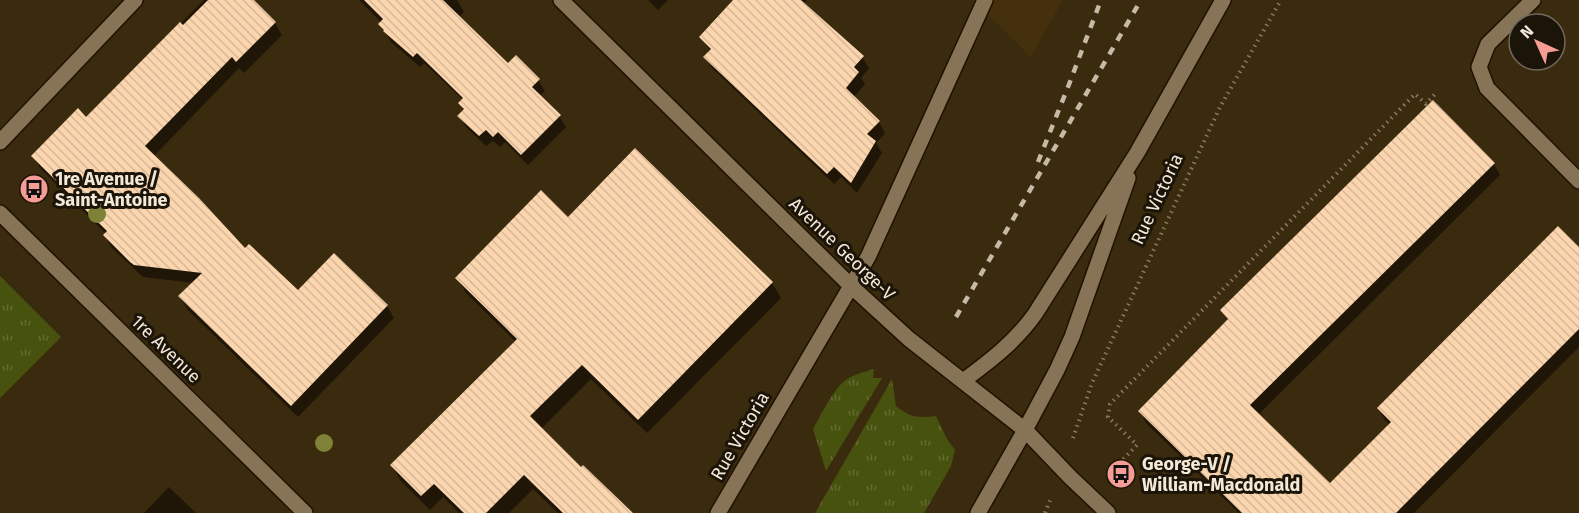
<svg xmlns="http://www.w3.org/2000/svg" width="1579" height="513" font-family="'Fira Sans',sans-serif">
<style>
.built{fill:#44300c}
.grass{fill:url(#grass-tufts)}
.shadow{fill:#0007}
.building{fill:url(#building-back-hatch)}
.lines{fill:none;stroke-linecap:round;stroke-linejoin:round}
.lane-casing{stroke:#211200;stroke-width:18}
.street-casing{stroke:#211200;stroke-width:18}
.secondary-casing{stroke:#211200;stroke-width:18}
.path{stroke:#877962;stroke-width:4;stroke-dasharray:1.5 4.5;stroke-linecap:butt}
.lane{stroke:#877457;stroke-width:15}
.street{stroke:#877457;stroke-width:15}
.secondary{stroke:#877457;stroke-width:15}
.rail{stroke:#c6baa7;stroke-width:4.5;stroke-dasharray:8 8;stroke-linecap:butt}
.tree{fill:#7e8237}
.labels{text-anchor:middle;stroke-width:6;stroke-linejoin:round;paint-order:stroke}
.poi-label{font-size:18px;font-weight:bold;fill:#f4e9d9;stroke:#1b1408;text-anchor:start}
.street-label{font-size:18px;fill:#f4e9d9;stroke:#1b1408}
</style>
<defs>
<pattern id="grass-tufts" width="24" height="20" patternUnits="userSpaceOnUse" patternTransform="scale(1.5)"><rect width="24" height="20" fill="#48520f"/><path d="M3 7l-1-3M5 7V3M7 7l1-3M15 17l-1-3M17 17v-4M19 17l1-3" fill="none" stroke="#636b31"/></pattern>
<pattern id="building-back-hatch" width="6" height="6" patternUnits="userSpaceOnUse" patternTransform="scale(1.5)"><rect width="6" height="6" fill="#fad5ae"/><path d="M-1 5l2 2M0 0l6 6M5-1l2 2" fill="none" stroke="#d7b898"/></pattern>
</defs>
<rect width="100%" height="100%" fill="#3a2a0e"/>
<path class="built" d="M973 0H1063L1031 57Z"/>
<path class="grass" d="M0 276 61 337 0 398Z
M874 369 873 378H882L826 471 813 429C822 414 833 389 846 380 854 374 864 372 874 369Z
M892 379 896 406C911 418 918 418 936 416L947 439 955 450 951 466 924 513H815Z"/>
<path class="shadow" d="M204 0H252L275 23 282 35 244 73 239 68 154 156 245 251 298 293 387 306 394 318 298 417 187 309 180 297 194 283 143 277 111 247 105 235 106 234 40 168 33 156 86 119Z
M359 0H457L464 12 459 17 508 65 538 80 545 91 539 96 559 116 566 127 528 165 505 142 500 147 493 141 486 146 466 127 459 116 464 111 460 103 463 100 424 63 420 67 391 42 380 24 382 23Z
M648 0H668L658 10Z
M735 0H807L803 4 862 57 869 68 861 78 865 84 853 98 879 122 885 133 876 143 882 153 857 193 841 177 834 184 712 68 705 57 711 52 701 37Z
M1494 164 1500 175 1258 415 1330 485 1390 425 1385 420 1378 408 1579 249V347L1414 513H1239L1146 423 1140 411 1228 321 1222 311Z
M568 219 772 283 781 298 647 433 591 379 541 429 581 469 630 513H558L533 489 509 513H459L443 497 430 510 400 480 392 465 516 342 466 293 457 278Z
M169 487 196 513H144Z"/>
<path class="building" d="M208 0H254L276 22 236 62 232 57 145 146 199 198 245 248 249 244 298 290 334 253 388 305 291 406 178 296 202 273 134 265 130 262 103 235 107 231 31 156 78 108 86 117 180 22 183 25Z
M364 0H443L508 63 516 55 540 79 532 87 561 115 521 155 498 132 493 137 486 130 479 136 457 116 464 109 458 103 463 98 417 53 413 57 383 31 384 30 378 24 383 19Z
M733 0H801L864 56 854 67 859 72 846 88 880 121 867 134 876 141 851 183 834 167 827 174 703 57 711 49 699 37Z
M1433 100 1495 163 1250 405 1330 483 1391 422 1377 408 1558 226 1579 247V329L1396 513H1242L1138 411 1228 319 1220 310Z
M635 148 773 282 638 420 582 365 530 416 581 467 583 465 633 513H563L524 475 486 513H464L434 484 421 496 390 465 517 339 455 278 541 190 568 217Z"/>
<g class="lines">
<g class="lane-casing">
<path id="lane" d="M851 286 868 257 985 0"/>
</g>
<g class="street-casing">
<path id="street" d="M1533 0 1488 44 1479 67 1487 88 1579 181"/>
</g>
<g class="secondary-casing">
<path id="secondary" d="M561 0 851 286 909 339 1025 430 1070 477 1108 513
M0 142 135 0
M0 213 305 513
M963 381C990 361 1015 342 1035 314L1137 153 1223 0
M718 513 851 286
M978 513 1025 430 1057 370 1072 337 1128 178"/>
</g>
<path class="path" d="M1073 438 1092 383 1220 107 1281 0
M1115 468 1137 445 1108 417 1110 404 1415 94 1426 104 1435 94
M1045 513 1051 498"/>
<use href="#lane" class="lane"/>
<use href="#street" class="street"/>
<use href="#secondary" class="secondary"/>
<path class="rail" d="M1038 162 1068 87 1101 0
M956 317 1141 0"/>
</g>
<g class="tree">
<circle cx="97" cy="214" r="9"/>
<circle cx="324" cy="443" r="9"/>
</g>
<defs>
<g id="bus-disc" transform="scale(1.5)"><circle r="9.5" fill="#f59c95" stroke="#1b1408"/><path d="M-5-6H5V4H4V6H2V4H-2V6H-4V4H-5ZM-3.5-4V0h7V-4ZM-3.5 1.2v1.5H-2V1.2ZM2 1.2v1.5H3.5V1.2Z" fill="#111"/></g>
</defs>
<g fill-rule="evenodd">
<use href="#bus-disc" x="34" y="189"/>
<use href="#bus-disc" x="1121" y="474"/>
</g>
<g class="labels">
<g class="poi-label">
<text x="55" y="185">1re Avenue /<tspan x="55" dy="21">Saint-Antoine</tspan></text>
<text x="1142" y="470">George-V /<tspan x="1142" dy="21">William-Macdonald</tspan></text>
</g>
<g class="street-label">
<text transform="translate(1157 199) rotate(-65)" y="6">Rue Victoria</text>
<text transform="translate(842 249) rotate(44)" y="6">Avenue George-V</text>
<text transform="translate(166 349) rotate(44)" y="6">1re Avenue</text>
<text transform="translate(740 436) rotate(-60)" y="6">Rue Victoria</text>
</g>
</g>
<g transform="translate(1537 42) rotate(315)"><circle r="28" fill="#1b1408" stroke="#72695c" stroke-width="1.5"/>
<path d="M0-4.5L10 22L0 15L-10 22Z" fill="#f59c95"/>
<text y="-9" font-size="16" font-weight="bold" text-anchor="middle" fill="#f4e9d9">N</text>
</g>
</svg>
